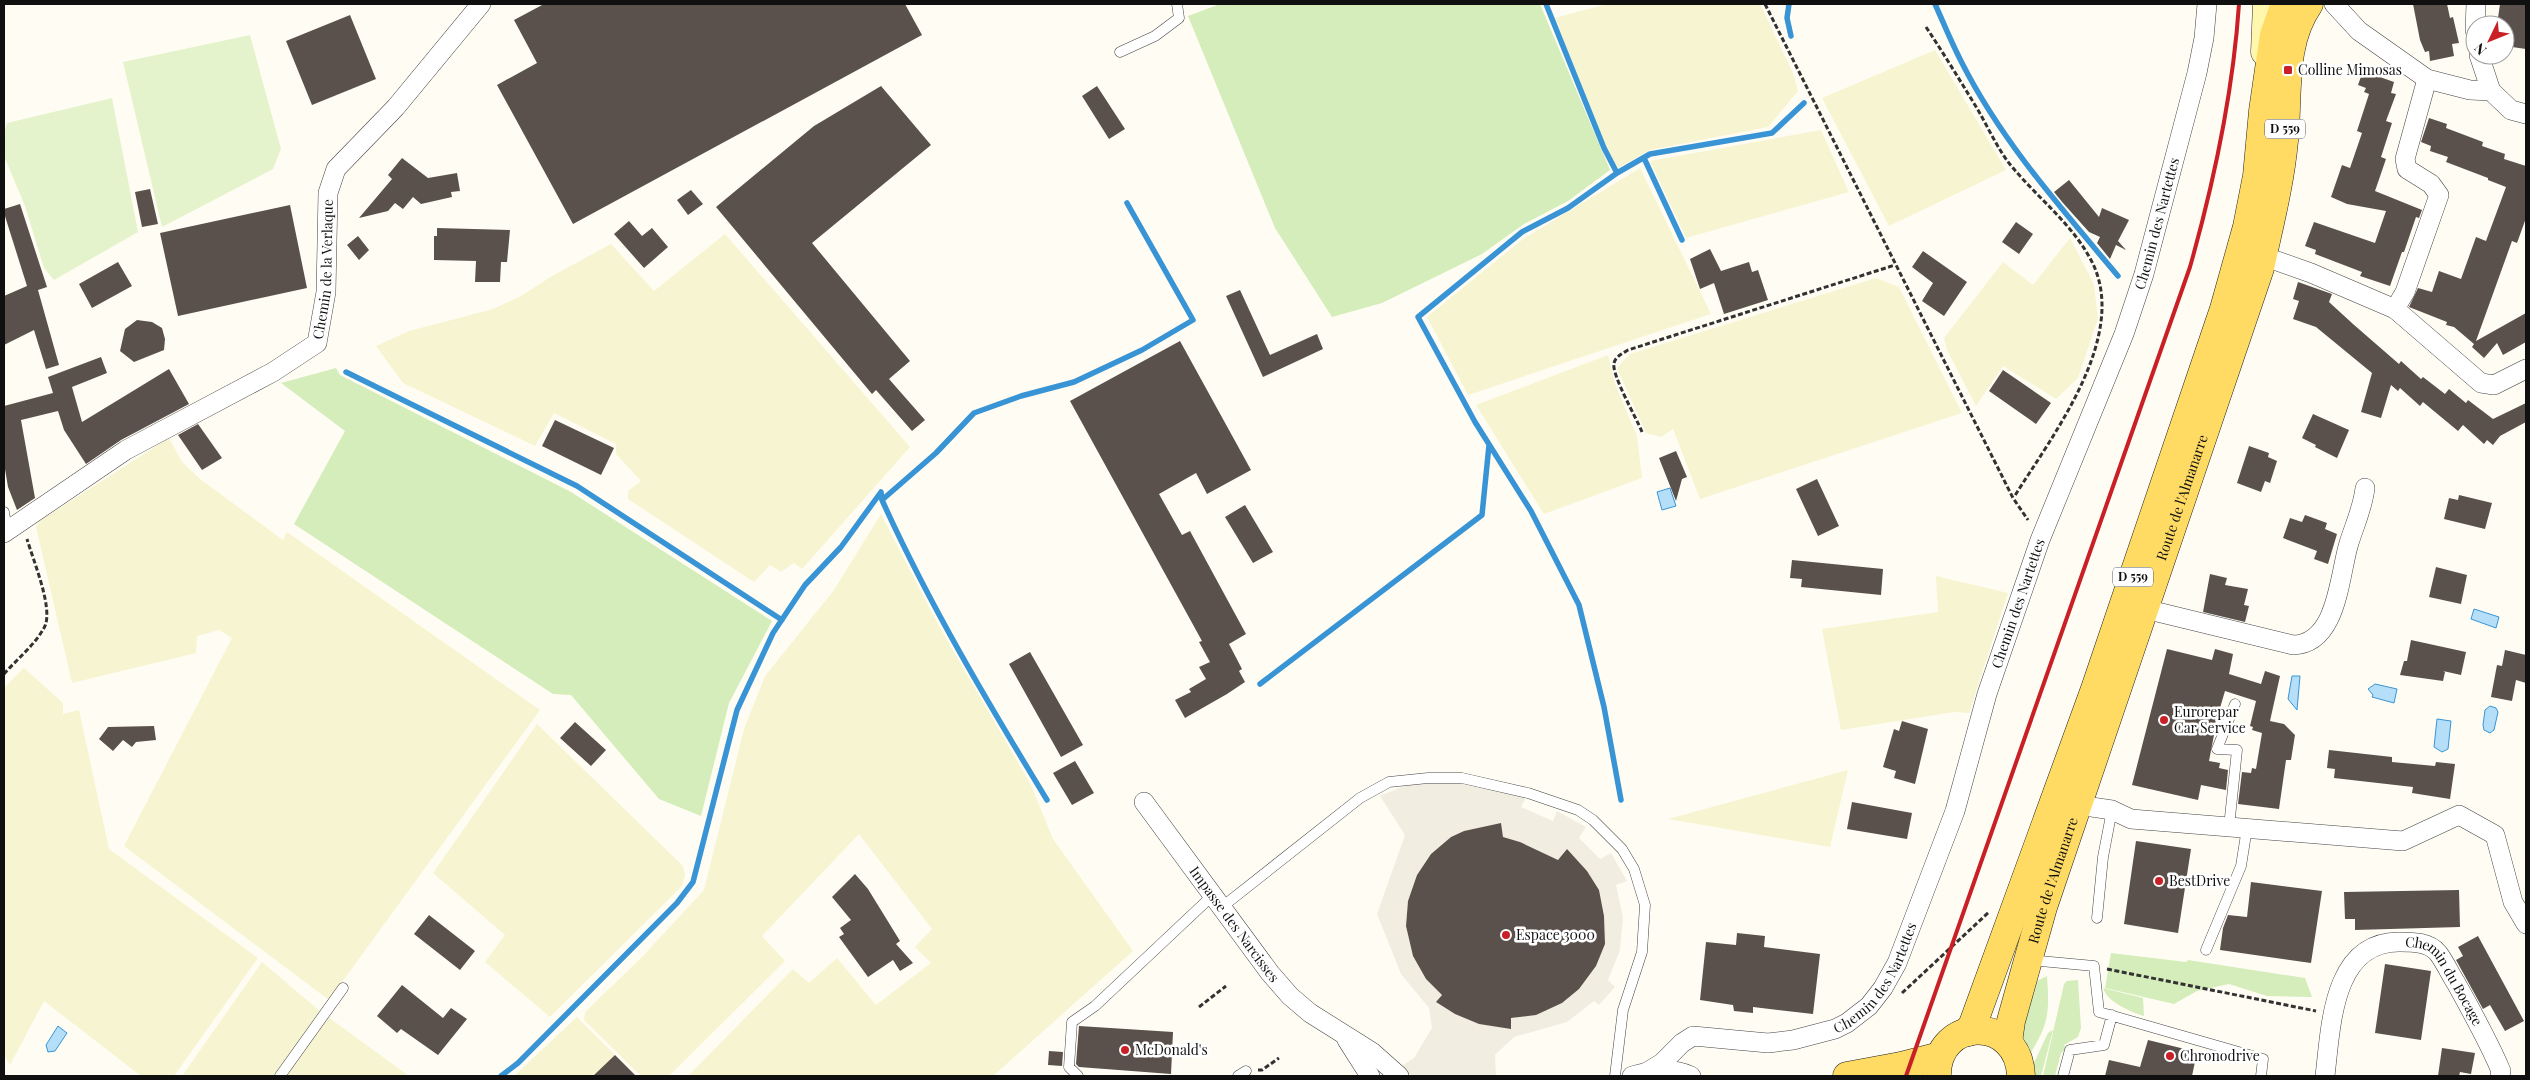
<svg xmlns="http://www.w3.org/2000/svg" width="2530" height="1080" font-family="'Playfair Display',serif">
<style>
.farmland{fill:#f7f4d1}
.green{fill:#d4edba}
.pitch{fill:#e5f3cc}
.plaza{fill:#f1ede0;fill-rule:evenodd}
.water{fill:#b5dff9;stroke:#3894d5}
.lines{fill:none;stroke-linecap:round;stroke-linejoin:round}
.stream{stroke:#3894d5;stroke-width:5.5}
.building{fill:#5a514c}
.service-casing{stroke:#434343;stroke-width:11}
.minor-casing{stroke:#434343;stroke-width:20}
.secondary-casing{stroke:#323232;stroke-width:29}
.primary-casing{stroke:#212121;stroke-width:29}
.path{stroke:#323232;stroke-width:3;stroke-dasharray:5 2.5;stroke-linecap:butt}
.service{stroke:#fff;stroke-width:10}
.minor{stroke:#fff;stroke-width:19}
.secondary{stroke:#fff7ae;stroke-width:28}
.primary{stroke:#ffdb63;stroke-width:28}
.rail{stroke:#c91f26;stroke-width:4}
.poi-dot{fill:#c91f26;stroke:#fff;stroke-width:2}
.labels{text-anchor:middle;stroke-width:5;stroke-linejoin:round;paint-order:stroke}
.shield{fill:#fff;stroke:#585858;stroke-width:1}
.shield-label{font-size:12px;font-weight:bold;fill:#101010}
.poi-label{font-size:14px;fill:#101010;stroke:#fff;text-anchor:start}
.street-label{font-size:14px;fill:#101010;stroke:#fff}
</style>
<rect width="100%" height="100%" fill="#fffdf3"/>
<path class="farmland" d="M1607 4H1760L1793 73 1798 91 1768 127 1650 150 1618 168 1607 149 1555 18Z
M1935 50 2006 170 1889 226 1822 98Z
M1821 130 1849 192 1686 238 1650 161Z
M1640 168 1711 314 1468 395 1427 317 1523 239Z
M725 234 910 447 802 569 794 563 781 572 770 565 754 582 628 499V491L641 481 616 454V444L554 413 535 446 403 383 376 346 409 331 493 309 521 296 552 276 611 244 654 291Z
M2070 238 2094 284 2098 319 2078 378 2056 399 2003 366 1976 406 1947 350 1944 338 2003 262 2033 285Z
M1876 278 1899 287 1962 413 1700 499 1673 429 1661 437 1646 433 1617 368 1630 354Z
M1608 355 1615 384 1637 436 1642 478 1544 514 1476 405Z
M169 438 182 462 200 479 283 540 287 532 540 710 329 1000 124 846 232 638 219 630 197 636 196 653 72 683 36 527 41 520Z
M881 514 940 628 1031 785 1053 839 1133 951 993 1076H688L793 969 809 983 837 958 876 1005 931 963 915 947 932 929 859 834 762 936 785 961 669 1076H641L584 1020 585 1012 641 958 704 890 744 729 765 676 834 590Z
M1936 576 2008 593 1969 713 1954 712 1841 730 1822 629 1938 612Z
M24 668 63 703V714L79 710 109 849 258 958 174 1076H141L44 1001 10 1065 4 1055V688Z
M537 724 683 866 685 875 682 886 550 1017 485 962 505 935 433 873Z
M1848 770 1830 847 1668 819Z
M262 962 321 1012 274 1076H182Z
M324 1014 409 1076H280Z
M577 1017 615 1055 593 1076H514Z"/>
<path class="green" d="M1220 4H1540L1610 170 1568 201 1524 224 1482 254 1382 303 1332 317 1275 228 1188 16Z
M336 368 340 375 571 492 772 621 729 703 701 816 659 799 571 695 553 694 294 524 345 431 281 383Z
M2111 953 2186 962 2188 960 2305 978 2312 997 2267 996 2229 984 2197 991 2174 1004 2105 988Z
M2047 976C2050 1016 2048 1026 2026 1060L2017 1039 2029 985Z
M2078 980 2081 1028 2078 1037 2064 1045 2067 1049 2061 1053 2055 1076H2043L2064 984 2067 981Z
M2103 988 2143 998 2144 1016C2131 1012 2107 1002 2103 988Z
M2053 1030 2041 1076H2034L2033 1065 2048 1033Z"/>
<path class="pitch" d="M250 35 281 149 273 169 162 227 123 62Z
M112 98 138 232 54 280 44 268 25 206 4 156V134L7 123Z"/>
<path class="plaza" d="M1414 782H1463L1527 796 1521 807 1553 821 1557 811 1586 827 1579 838 1600 859 1611 853 1627 881 1616 885 1623 917 1620 950 1608 980 1615 987 1599 1005 1594 1001 1567 1022 1514 1037 1495 1055 1496 1076H1412L1400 1067 1414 1058 1432 1028 1429 1008 1401 974 1377 914 1405 835 1380 796ZM1501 823 1503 837 1520 842 1558 860 1567 849 1587 871 1599 890 1604 916 1605 944 1596 966 1579 989 1562 1003 1536 1015 1511 1018 1510 1029 1479 1024 1455 1014 1436 1002 1442 995 1426 979 1413 956 1406 926 1408 901 1417 875 1431 854 1451 837 1464 831Z"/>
<path class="water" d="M1670 488 1676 506 1662 510 1657 492Z
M2474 609 2499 617 2496 628 2471 619Z
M2292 676H2300L2297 710 2288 699Z
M2375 684 2397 689 2394 703 2372 697 2373 695 2368 689Z
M2490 706 2496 708 2498 712 2494 730 2490 733 2484 730 2483 725 2485 710Z
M2437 719 2451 721 2448 749 2442 752 2434 747Z
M58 1026 67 1033 55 1051 48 1052 46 1045Z"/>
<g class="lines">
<path class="stream" d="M1546 4 1604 148 1617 173 1568 208 1522 232 1418 317 1475 422 1531 511 1579 605 1604 707 1621 800
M1789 4 1787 18 1791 36
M1935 4C1944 24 1952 44 1962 63 2002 142 2062 209 2118 276
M1644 158 1682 240
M1617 173 1650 154 1772 133 1804 103
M346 372 577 486 782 620
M882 500C929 604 988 703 1047 800
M1260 684 1482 515 1489 445
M501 1076 518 1063 677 903 693 882 737 710 773 633 805 585 841 547 881 492 882 500 936 453 974 413 1021 396 1074 382 1142 350 1193 320 1127 203"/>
</g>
<path class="building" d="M544 4H905L922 35 573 224 497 85 537 63 514 20Z
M2413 4H2447L2450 18 2453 17 2459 43 2452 44 2454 56 2430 61 2429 51 2425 52 2420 40Z
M2500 4H2526V49L2505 46V25H2497Z
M350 15 376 79 312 105 286 41Z
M2363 71 2394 82 2391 93 2396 94 2386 121 2392 123 2381 157 2386 159 2375 191 2422 210 2419 218 2416 217 2404 252H2402L2390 286 2360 276 2362 272 2315 254 2316 250 2305 246 2314 222 2375 243 2386 211 2347 204 2331 197 2342 165 2350 168 2362 133 2357 131 2369 94 2364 92 2366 88 2358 85Z
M881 86 931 145 812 243 910 361 889 379 925 420 912 431 876 390 872 394 716 207 814 126Z
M1097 86 1125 129 1109 139 1082 96Z
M2429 118 2447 124 2446 128 2483 142 2482 146 2505 154 2504 159 2526 166V218L2517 243 2512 241 2476 341 2526 313V342L2503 355 2497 343 2484 358 2472 347 2474 344 2454 327 2446 325 2447 322 2409 307 2418 288 2432 292 2439 271 2461 279 2476 237 2486 241 2506 187 2488 180V178L2446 162 2448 157 2430 151 2431 146 2421 142Z
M402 158 428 178 457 173 460 191 451 192 452 197 421 204 413 197 403 209 395 203 388 211 359 218 392 179 388 175Z
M2069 180 2099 217 2102 208 2129 220 2118 241 2126 250 2116 245 2110 259 2097 243 2100 237 2089 232 2063 203 2054 192Z
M150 189 158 224 142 227 135 192Z
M691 190 703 204 688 215 677 200Z
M20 204 47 287 38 290 59 365 46 369 34 330 4 345V296L27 286 4 213V209Z
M290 205 307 288 178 316 160 233Z
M629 221 642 236 652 228 668 247 644 268 614 234Z
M2016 222 2033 234 2019 254 2002 242Z
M437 228 510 230 507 262H501L500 282H475L476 261 434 260V236H437Z
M358 236 369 250 359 260 347 245Z
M1710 249 1721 271 1749 262 1752 272 1758 270 1768 300 1724 314 1714 283 1700 289 1690 259Z
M1923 251 1967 282 1944 316 1922 301 1933 283 1912 267Z
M118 262 132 286 92 308 79 284Z
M2298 282 2332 294 2329 302 2353 324 2399 364 2401 361 2421 379 2423 377 2445 394 2449 389 2466 403 2468 400 2493 419 2526 403V422L2500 436 2493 445 2487 440 2484 444 2463 425 2458 431 2423 402 2420 406 2400 388 2398 391 2391 385 2381 418 2361 412 2372 373 2316 327 2293 319 2299 301 2293 299Z
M1240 290 1270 355 1317 334 1323 349 1263 377 1226 296Z
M137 320 152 322 162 328 165 339 164 350 134 362 120 351 125 329Z
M1180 341 1251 470 1207 494 1196 473 1159 494 1182 535 1190 531 1246 634 1229 644 1242 669 1239 671 1245 682 1227 694 1185 718 1175 700 1191 692 1189 689 1206 679 1199 667 1210 662 1199 642 1202 641 1070 401Z
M101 357 107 373 72 387 82 422 169 369 189 404 121 440 86 464 64 430 58 411 21 420 35 498 17 510 8 487 4 463V406L53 393 48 377Z
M2003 370 2051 403 2036 424 1989 391Z
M2313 414 2349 430 2337 458 2315 447 2316 445 2302 438Z
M555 420 614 448 601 475 542 446Z
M198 424 222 458 202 470 178 435Z
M2249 446 2269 453 2268 457 2277 461 2270 483 2265 481 2261 492 2237 483Z
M1676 451 1687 477 1682 479 1676 501 1659 458Z
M1817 479 1839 526 1818 536 1796 489Z
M2459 495 2492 503 2485 529 2444 519 2449 498 2458 500Z
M1245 505 1273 552 1253 563 1225 517Z
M2305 515 2327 523 2325 529 2337 534 2328 564 2314 559 2317 551 2283 538 2290 518 2302 522Z
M1792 560 1883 569 1881 595 1801 587 1802 579 1790 578Z
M2436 567 2467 575 2461 604 2429 597Z
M2210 574 2227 578 2225 585 2248 589 2244 605 2249 606 2245 622 2203 612Z
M2411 640 2466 652 2461 675 2443 671 2445 672 2443 681 2400 675 2404 661H2407Z
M2167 649 2212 660 2215 649 2233 654 2229 674 2261 684 2265 671 2280 676 2270 721 2284 724 2295 735 2291 760H2286L2279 809 2238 804 2242 772 2251 773 2252 768 2256 769 2262 733 2252 730 2253 727 2250 726 2256 701 2225 691 2212 735H2214L2209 761 2220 763 2219 768 2228 770 2226 790 2201 785 2198 800 2132 785Z
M2505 650 2526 655V683L2516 680 2512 701 2491 697 2497 665 2502 666Z
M1030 652 1083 745 1061 757 1009 664Z
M1902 721 1928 729 1915 784 1894 778 1896 771 1883 767 1894 729 1899 731Z
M575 722 606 750 591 766 560 738Z
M154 726 156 740 136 742 132 747 123 740 113 751 99 739 108 727Z
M2329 750 2392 757V762L2435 766 2436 762 2455 764 2450 799 2412 793 2413 787 2334 778 2335 769 2327 768Z
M1075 761 1094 793 1072 805 1053 773Z
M1852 802 1912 813 1907 839 1847 829Z
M1501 823 1503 837 1520 842 1558 860 1567 849 1587 871 1599 890 1604 916 1605 944 1596 966 1579 989 1562 1003 1536 1015 1511 1018V1029L1479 1024 1455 1014 1436 1002 1442 995 1426 979 1413 956 1406 926 1408 901 1417 875 1431 854 1451 837 1464 831Z
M2136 841 2191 849 2178 933 2124 924Z
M855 874 868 889 900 941 896 944 913 963 900 971 893 960 868 977 839 937 844 934 840 928 851 920 832 897Z
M2251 882 2322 891 2311 963 2220 950 2223 928 2228 915 2247 917Z
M2459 890 2460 927 2355 930V919H2345L2344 892Z
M429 915 475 951 460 970 414 934Z
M1737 933 1765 936 1764 947 1820 954 1813 1014 1753 1007V1013L1734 1011 1733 1005 1700 1000 1706 942 1736 945Z
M2478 936 2524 1021 2505 1031 2490 1005 2483 1009 2456 960 2463 956 2458 947Z
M2385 964 2431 971 2421 1040 2375 1033Z
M402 985 443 1018 451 1008 467 1019 438 1055 401 1029 397 1033 377 1016Z
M1079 1026 1173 1032 1171 1074 1079 1067 1076 1064Z
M2148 1040 2197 1052 2192 1076H2105L2109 1060 2140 1067Z
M2442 1048 2475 1053 2471 1074 2460 1072 2459 1076H2438Z
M1049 1051 1063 1052 1062 1066 1048 1065Z
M615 1055 636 1076H593Z"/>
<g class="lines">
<g class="service-casing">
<path id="service" d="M1120 52 1155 36 1179 18 1177 4
M4 512 7 531
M2229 827 2237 750 2217 749 2235 704
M1222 907 1360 798 1389 782 1428 778H1462L1528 793 1578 810 1593 820 1622 849 1634 869 1645 905 1642 952 1623 1010 1615 1076
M2097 918 2103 857 2112 810
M2206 950 2241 866 2247 828
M2029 960 2094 966 2099 1012 2263 1059 2261 1076
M280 1076 343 988
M1078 1076 1069 1067 1072 1022 1095 1006 1213 895
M1238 1076 1246 1071
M2063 1076 2070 1050 2104 1045 2112 1015"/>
</g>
<g class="minor-casing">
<g id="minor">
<path d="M2334 4 2359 31 2427 79 2470 90 2491 91 2511 110 2526 114"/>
<path d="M2475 30 2476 4"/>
<path d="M2479 55 2491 91"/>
<path d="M2263 256 2311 273 2395 309 2481 383 2494 385 2526 369"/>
<path d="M2395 309 2405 292 2439 195 2431 184 2407 169 2405 159 2427 79"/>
<path id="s1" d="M4 533 126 450 273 372 317 343 326 292 328 193 336 169 396 107 481 4"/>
<path d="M2145 609 2293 645C2338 644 2339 575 2349 543 2355 524 2363 507 2365 488"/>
<path id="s2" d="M1144 802 1270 973 1290 996 1310 1013 1372 1052 1399 1076"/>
<path d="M2078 805 2112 810 2131 819 2403 841 2459 815 2495 835 2513 902 2526 924"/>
<path d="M1347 1040 1370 1076"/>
<path id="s3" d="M1647 1072 1662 1063 1682 1043 1693 1036 1768 1043 1793 1040 1835 1029 1847 1023 1869 1006 1883 988 1897 963 1955 811 1987 694 2040 540 2124 334 2144 274 2197 73 2204 38 2207 4"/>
<path d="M1632 1076C1653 1070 1671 1067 1691 1076"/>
<path id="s4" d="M2325 1076C2331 1027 2332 941 2400 942 2413 942 2429 942 2438 953 2445 962 2450 974 2456 983 2472 1012 2488 1040 2501 1071L2500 1076"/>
</g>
</g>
<g class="secondary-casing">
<path id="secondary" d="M2265 52 2267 4"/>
</g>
<g class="primary-casing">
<g id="primary">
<path d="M1968 1032 1973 1024 2095 689 2224 309 2247 227 2257 176 2263 111 2274 35 2285 4"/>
<path id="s5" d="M2008 1042 2011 1021 2043 907 2260 268C2269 226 2280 184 2284 141 2289 95 2281 44 2309 4"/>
<path d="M1847 1076 1901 1066 1940 1056"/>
<path d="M1937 1076C1936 1016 2019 1015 2021 1076"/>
</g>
</g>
<path class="path" d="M1765 4 2013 498 2028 520
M1926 27C1944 54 1961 82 1978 110 1989 129 1999 152 2013 168 2039 199 2072 224 2091 260 2131 335 2052 436 2014 497
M1642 432C1637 419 1611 374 1614 363 1616 356 1622 354 1628 350L1895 265
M4 674C17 659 36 644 45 626 53 607 33 560 27 539
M2107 969 2316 1011
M1902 993 1989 912
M1199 1007 1226 986
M1258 1070H1262L1279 1058"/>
<use href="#service" class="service"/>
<use href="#minor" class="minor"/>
<use href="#secondary" class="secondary"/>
<use href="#primary" class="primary"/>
<path class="rail" d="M1906 1076 2190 267C2214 182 2233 93 2239 4"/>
</g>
<g class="poi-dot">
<rect x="2283" y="65" width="10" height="10" rx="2.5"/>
<circle cx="2164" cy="720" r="5"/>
<circle cx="2159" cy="881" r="5"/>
<circle cx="1506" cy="935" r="5"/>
<circle cx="1125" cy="1050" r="5"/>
<circle cx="2170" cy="1056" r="5"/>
</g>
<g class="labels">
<g class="shield">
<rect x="2265" y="119.5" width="40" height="19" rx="4"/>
<rect x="2113" y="567.5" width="40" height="19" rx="4"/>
</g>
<g class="shield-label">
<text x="2285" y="133">D 559</text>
<text x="2133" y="581">D 559</text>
</g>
<g class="poi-label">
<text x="2298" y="75">Colline Mimosas</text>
<text x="2174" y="717">Eurorepar<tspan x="2174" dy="16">Car Service</tspan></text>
<text x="2169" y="886">BestDrive</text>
<text x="1516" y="940">Espace 3000</text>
<text x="1135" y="1055">McDonald's</text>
<text x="2180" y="1061">Chronodrive</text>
</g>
<g class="street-label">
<text dy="5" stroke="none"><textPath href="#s3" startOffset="1080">Chemin des Nartettes</textPath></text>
<text dy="5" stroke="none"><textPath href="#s1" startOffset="441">Chemin de la Verlaque</textPath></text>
<text dy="5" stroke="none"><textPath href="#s5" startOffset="572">Route de l'Almanarre</textPath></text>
<text dy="5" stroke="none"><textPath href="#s3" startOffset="675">Chemin des Nartettes</textPath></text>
<text dy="5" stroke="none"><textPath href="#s5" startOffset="168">Route de l'Almanarre</textPath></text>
<text dy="5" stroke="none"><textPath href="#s2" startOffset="152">Impasse des Narcisses</textPath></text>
<text dy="5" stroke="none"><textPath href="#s3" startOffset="270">Chemin des Nartettes</textPath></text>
<text dy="5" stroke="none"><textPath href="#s4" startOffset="235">Chemin du Bocage</textPath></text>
</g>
</g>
<rect width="2530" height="1080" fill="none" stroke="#101010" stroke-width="10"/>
<g transform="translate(2490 40) rotate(227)"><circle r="24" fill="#ffffff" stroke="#9f9f9f"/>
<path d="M0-4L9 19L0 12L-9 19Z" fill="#c91f26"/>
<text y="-8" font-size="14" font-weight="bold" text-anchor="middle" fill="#101010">N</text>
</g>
</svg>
